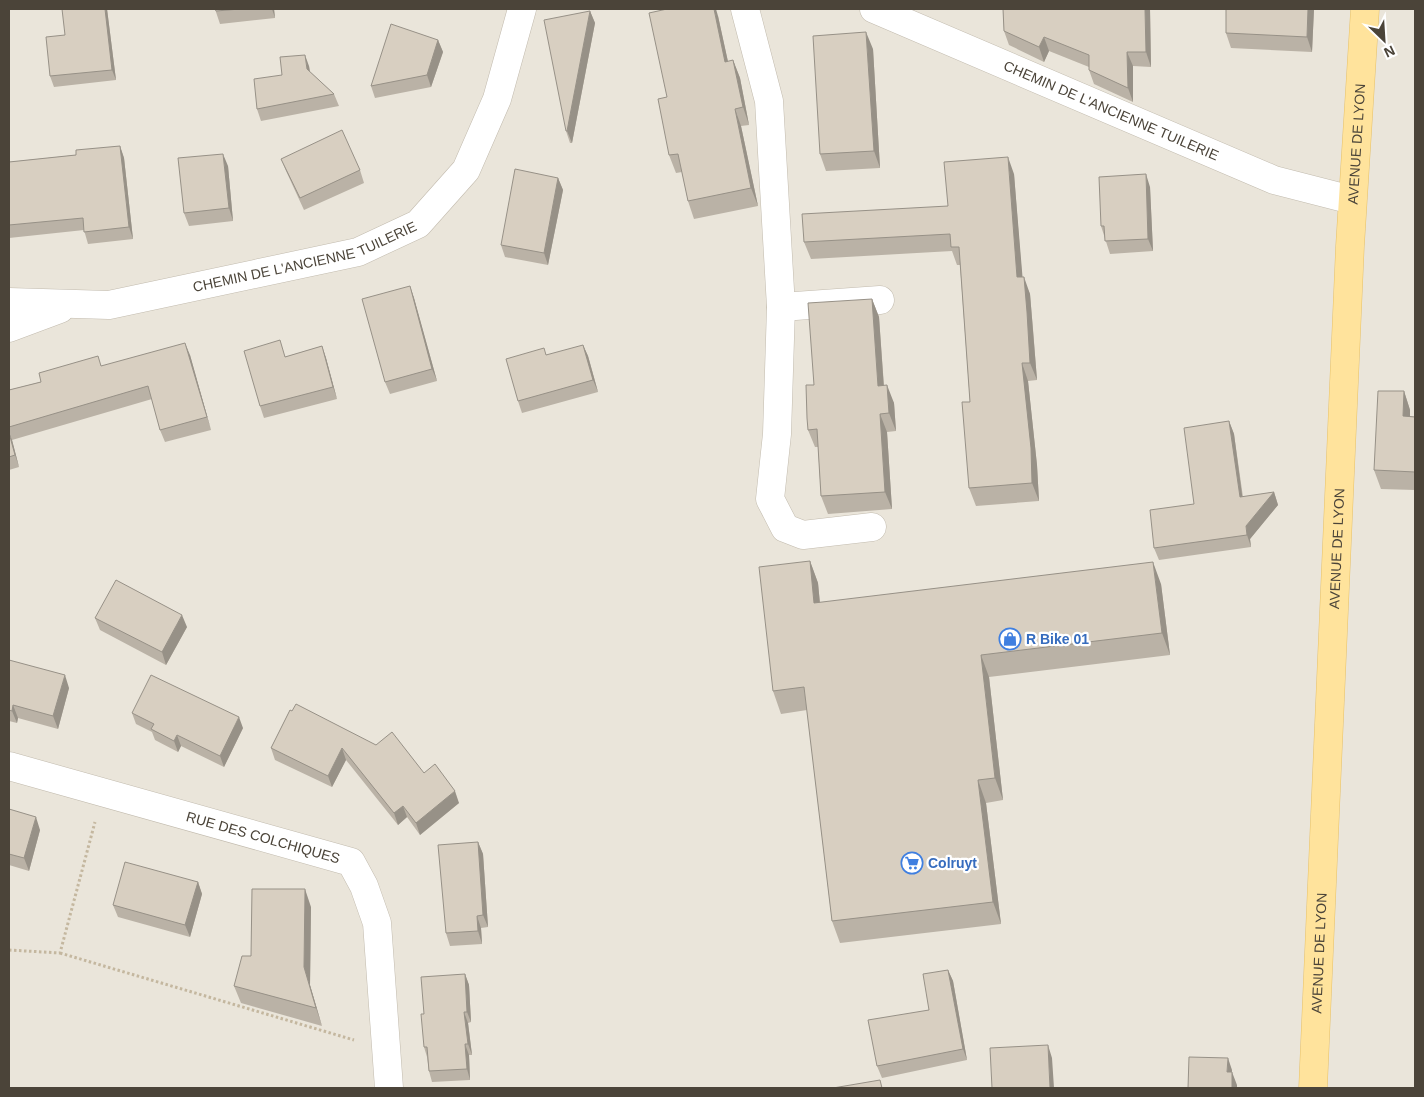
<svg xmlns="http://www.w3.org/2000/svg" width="1424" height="1097" font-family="Arial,sans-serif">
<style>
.residential{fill:#eae5da}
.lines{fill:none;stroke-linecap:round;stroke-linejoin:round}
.minor-casing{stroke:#c2bbae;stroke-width:29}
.primary-casing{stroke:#e6c16a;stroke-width:29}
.path{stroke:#c4b79f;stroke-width:3;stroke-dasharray:2.5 2.5;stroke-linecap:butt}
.minor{stroke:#fff;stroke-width:28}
.primary{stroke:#ffe39c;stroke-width:28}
.wall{fill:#bab2a6}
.shaded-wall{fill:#979187}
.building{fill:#d8cfc1;stroke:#979187}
.labels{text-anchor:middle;stroke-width:4.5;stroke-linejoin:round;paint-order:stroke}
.street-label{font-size:14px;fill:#4b4439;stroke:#fff}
.shop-label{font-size:14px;font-weight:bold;fill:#366cbe;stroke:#fff;text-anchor:start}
</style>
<rect width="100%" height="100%" fill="#f6f3ec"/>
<path class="residential" d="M9 9H1415V1088H9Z"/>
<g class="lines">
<g class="minor-casing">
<g id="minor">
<path d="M745 9 769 101 781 307 777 434 770 499 785 528 803 535 872 527"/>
<path id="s1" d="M874 9 1274 180 1352 200"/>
<path id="s2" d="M9 302 109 305 358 252 418 224 466 170 497 99 522 9"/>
<path d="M781 307 880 300"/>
<path d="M9 328 60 309"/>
<path id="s3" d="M9 766 351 862 364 886 377 923 389 1088"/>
</g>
</g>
<g class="primary-casing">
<g id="primary">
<path id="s4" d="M1313 1088 1350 246 1365 9"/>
</g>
</g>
<path class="path" d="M9 950 60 953 95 822
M60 953 354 1040"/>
<use href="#minor" class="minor"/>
<use href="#primary" class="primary"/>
</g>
<path class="wall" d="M107 9 116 80 54 87 50 76Z
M215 9H274L275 18 220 24Z
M1003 9H1150L1151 67 1133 66V102L1094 84 1089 70V67L1049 51 1044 62 1009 45 1004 31Z
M1226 9H1314L1312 52 1231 48 1226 33Z
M590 11 595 23 572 143H570L566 131Z
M718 16 728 62 733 60 740 78 749 125 741 126 758 206 694 219 688 201 682 172 676 173 669 155 667 97Z
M438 40 443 52 431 87 375 98 371 86Z
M873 49 880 168 826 171 820 154Z
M309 66 310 72 334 94 339 106 261 121 257 109 282 75Z
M120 146 124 158 133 239 88 244 84 230 9 238V158V162L76 155Z
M281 159 360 170 364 183 304 210 286 171Z
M228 166 233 221 189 226 184 213Z
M1014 174 1022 277 1030 294 1033 329 1037 380 1028 381 1037 465 1039 501 976 506 969 488 970 402 960 265H957L952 251 811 259 804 242 948 206Z
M558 178 563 190 548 265 505 257 501 245Z
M1150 187 1153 251 1110 254 1101 226Z
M410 286 414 298 437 381 390 394 385 382Z
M872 299 879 317 884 386 894 403 896 431 887 432 892 509 828 514 821 496 818 447H815L808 430 814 385Z
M583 345 588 356 598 392 522 413 518 401Z
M322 346 326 358 337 399 264 418 260 406 285 357Z
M190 355 211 430 165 442 160 430 152 399 12 440 19 467 9 470V390L102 366Z
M1404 391 1410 410V416L1415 417V490L1381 489 1374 470Z
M1229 421 1234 434 1243 497 1274 492 1278 505 1250 539 1251 547 1159 560 1154 548 1194 504Z
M810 561 818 583 820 603 1161 584 1170 655 989 677 1003 800 986 803 1001 924 840 943 832 921 807 710 781 714 773 691Z
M95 618 187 627 166 665 100 630Z
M9 660 69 688 58 729 18 718 17 723 9 721Z
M290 710 424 773 459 803 420 835 407 817 398 825 346 760 332 787 275 760 271 748Z
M132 713 243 728 224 767 181 746 178 752 155 740 152 732 136 724Z
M9 809 40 830 29 871 9 865Z
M478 842 483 854 488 927 481 928 482 944 450 946 446 933Z
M198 882 202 894 190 937 118 917 113 905Z
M311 907 310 985 322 1026 241 1003 234 986Z
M948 970 953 981 967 1060 882 1078 877 1066 929 1010Z
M465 974 469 985 471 1022 468 1023 472 1055H469L470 1080 432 1082 429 1071 427 1057 424 1047V1014Z"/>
<path class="shaded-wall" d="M105 9H107L116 80 112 70Z
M272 9H274L275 18Z
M714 9H716L718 16 732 80 725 62Z
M1145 9H1150L1151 67 1146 52Z
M1308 9H1314L1312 52 1307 37Z
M590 11 595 23 572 143 567 131Z
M866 32 873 49 880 168 874 151Z
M1044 37 1049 51 1044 62 1039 47Z
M438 40 443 52 431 87 427 75Z
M1127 52 1133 66V102L1128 88Z
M305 55 309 66 311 81 307 69Z
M733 60 740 78 749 125 743 107Z
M735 109 741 126 758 206 751 188Z
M120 146 124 158 133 239 129 227Z
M223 154 228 166 233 221 229 208Z
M1008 157 1014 174 1024 295 1017 277Z
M1146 174 1150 187 1153 251 1148 239Z
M558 178 563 190 548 265 544 253Z
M1024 277 1030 294 1037 380 1030 363Z
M410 286 414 298 437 381 432 369Z
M872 299 879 317 885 404 878 386Z
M185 343 190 355 211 430 207 417Z
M583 345 588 356 598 392 593 380Z
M322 346 326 358 337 399 333 387Z
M1022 363 1028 381 1037 465 1039 501 1032 483Z
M887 385 894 403 896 431 889 413Z
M1404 391 1410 410V434L1403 416Z
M880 414 887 432 892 509 885 492Z
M1229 421 1234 434 1244 510 1240 497Z
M9 432 12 440 19 467 15 455Z
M1274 492 1278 505 1250 539 1251 547 1247 535 1246 526Z
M810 561 818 583 822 626 814 603Z
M1153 562 1161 584 1170 655 1162 633Z
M182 615 187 627 166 665 162 652Z
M981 655 989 677 1003 800 995 778Z
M65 675 69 688 58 729 53 716Z
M13 705 18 718 17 723 12 711Z
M239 717 243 728 224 767 220 756Z
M177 735 181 746 178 752 174 741Z
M342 748 346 760 332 787 328 776Z
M978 780 986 803 1001 924 993 902Z
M455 791 459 803 420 835 416 823Z
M403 806 407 817 398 825 394 813Z
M36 817 40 830 29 871 24 858Z
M478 842 483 854 488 927 483 915Z
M198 882 202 894 190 937 185 925Z
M305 889 311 907 310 985 322 1026 316 1008 304 967Z
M477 916 481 928 482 944 478 931Z
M948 970 953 981 967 1060 963 1049Z
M465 974 469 985 471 1022 467 1012Z
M464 1012 468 1023 472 1055 468 1044Z
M465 1044 469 1055 470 1080 467 1069Z
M1048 1045 1052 1058 1054 1088H1050Z
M1228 1058 1232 1070 1231 1084 1227 1072Z
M1232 1072 1237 1085V1088H1232Z"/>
<path class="building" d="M62 9H105L112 70 50 76 46 37 65 35Z
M215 9H240L216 11Z
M667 9H714L725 62 733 60 743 107 735 109 751 188 688 201 678 154 669 155 658 99 667 97 649 13Z
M1003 9H1145L1146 52H1127L1128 88 1089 70V55L1044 37 1039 47 1004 31Z
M1226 9H1308L1307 37 1226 33Z
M590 11 567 131H566L544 20Z
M391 24 438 40 427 75 371 86Z
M866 32 874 151 820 154 813 36Z
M305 55 307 69 334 94 257 109 254 79 282 75 280 57Z
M342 130 360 170 300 198 281 159Z
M120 146 129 227 84 232 83 218 9 225V162L76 155V150Z
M223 154 229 208 184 213 178 158Z
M1008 157 1017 277H1024L1027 312 1030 363H1022L1031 448 1032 483 969 488 962 402H970L959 247H951L950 234 804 242 802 214 948 206 944 162Z
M515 169 558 178 544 253 501 245Z
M1146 174 1148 239 1105 241 1104 226H1101L1099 177Z
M410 286 432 369 385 382 362 299Z
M872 299 878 386 887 385 889 413 880 414 885 492 821 496 817 429 808 430 807 418 806 385H814L808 303Z
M280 340 285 357 322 346 333 387 260 406 244 351Z
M185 343 207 417 160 430 148 386 9 427V390L41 382 39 373 98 356 101 366Z
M583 345 593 380 518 401 506 359 544 348 546 355Z
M1378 391H1404L1403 416 1415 417V472L1374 470Z
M1229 421 1240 497 1274 492 1246 526 1247 535 1154 548 1150 510 1194 504 1184 428Z
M9 433 15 455 9 457Z
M810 561 814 603 1153 562 1162 633 981 655 995 778 978 780 993 902 832 921 804 687 773 691 759 567Z
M116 580 182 615 162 652 95 618Z
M9 660 65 675 53 716 13 705 12 711 9 710Z
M151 675 239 717 220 756 177 735 174 741 151 729 154 724 132 713Z
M296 704 376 745 392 732 424 773 435 764 455 791 416 823 403 806 394 813 342 748 328 776 271 748 290 710 292 711Z
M9 809 36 817 24 858 9 854Z
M478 842 483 915 477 916 478 931 446 933 438 845Z
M125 862 198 882 185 925 113 905Z
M252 889H305L304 967 316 1008 234 986 242 956H251Z
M948 970 963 1049 877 1066 868 1020 929 1010 923 974Z
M465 974 467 1012H464L468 1044H465L467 1069 429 1071 427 1047H424L421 1014H424L421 977Z
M1048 1045 1050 1088H992L990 1048Z
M1189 1057 1228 1058 1227 1072H1232V1088H1188Z
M880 1080 882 1088H833Z"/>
<defs>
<g id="shop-ring" transform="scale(1.125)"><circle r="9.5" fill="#fff" stroke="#3f7fe0" stroke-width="1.5"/><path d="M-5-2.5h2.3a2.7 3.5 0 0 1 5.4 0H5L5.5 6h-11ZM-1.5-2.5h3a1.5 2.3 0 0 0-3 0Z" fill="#3f7fe0"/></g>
<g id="supermarket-ring" transform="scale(1.125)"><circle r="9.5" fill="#fff" stroke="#3f7fe0" stroke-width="1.5"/><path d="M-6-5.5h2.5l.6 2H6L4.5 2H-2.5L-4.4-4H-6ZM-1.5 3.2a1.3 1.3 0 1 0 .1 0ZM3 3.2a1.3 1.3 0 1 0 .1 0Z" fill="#3f7fe0"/></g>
</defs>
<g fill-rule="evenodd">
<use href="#shop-ring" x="1010" y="639"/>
<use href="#supermarket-ring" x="912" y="863"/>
</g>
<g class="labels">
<g class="street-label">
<text dy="5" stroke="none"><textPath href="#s1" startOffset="258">CHEMIN DE L'ANCIENNE TUILERIE</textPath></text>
<text dy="5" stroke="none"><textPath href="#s4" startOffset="945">AVENUE DE LYON</textPath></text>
<text dy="5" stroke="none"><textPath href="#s2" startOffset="302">CHEMIN DE L'ANCIENNE TUILERIE</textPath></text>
<text dy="5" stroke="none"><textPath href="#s4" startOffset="540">AVENUE DE LYON</textPath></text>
<text dy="5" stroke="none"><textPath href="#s3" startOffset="264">RUE DES COLCHIQUES</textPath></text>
<text dy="5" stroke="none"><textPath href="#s4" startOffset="135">AVENUE DE LYON</textPath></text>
</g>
<g class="shop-label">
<text x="1026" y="644">R Bike 01</text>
<text x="928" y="868">Colruyt</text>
</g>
</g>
<rect width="1424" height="1097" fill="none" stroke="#4b4439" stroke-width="20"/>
<g transform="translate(1384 40) rotate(155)" stroke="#ffffff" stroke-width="4" paint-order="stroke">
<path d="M0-4L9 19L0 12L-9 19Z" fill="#4b4439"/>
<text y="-8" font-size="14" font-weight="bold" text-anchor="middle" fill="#4b4439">N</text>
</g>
</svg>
